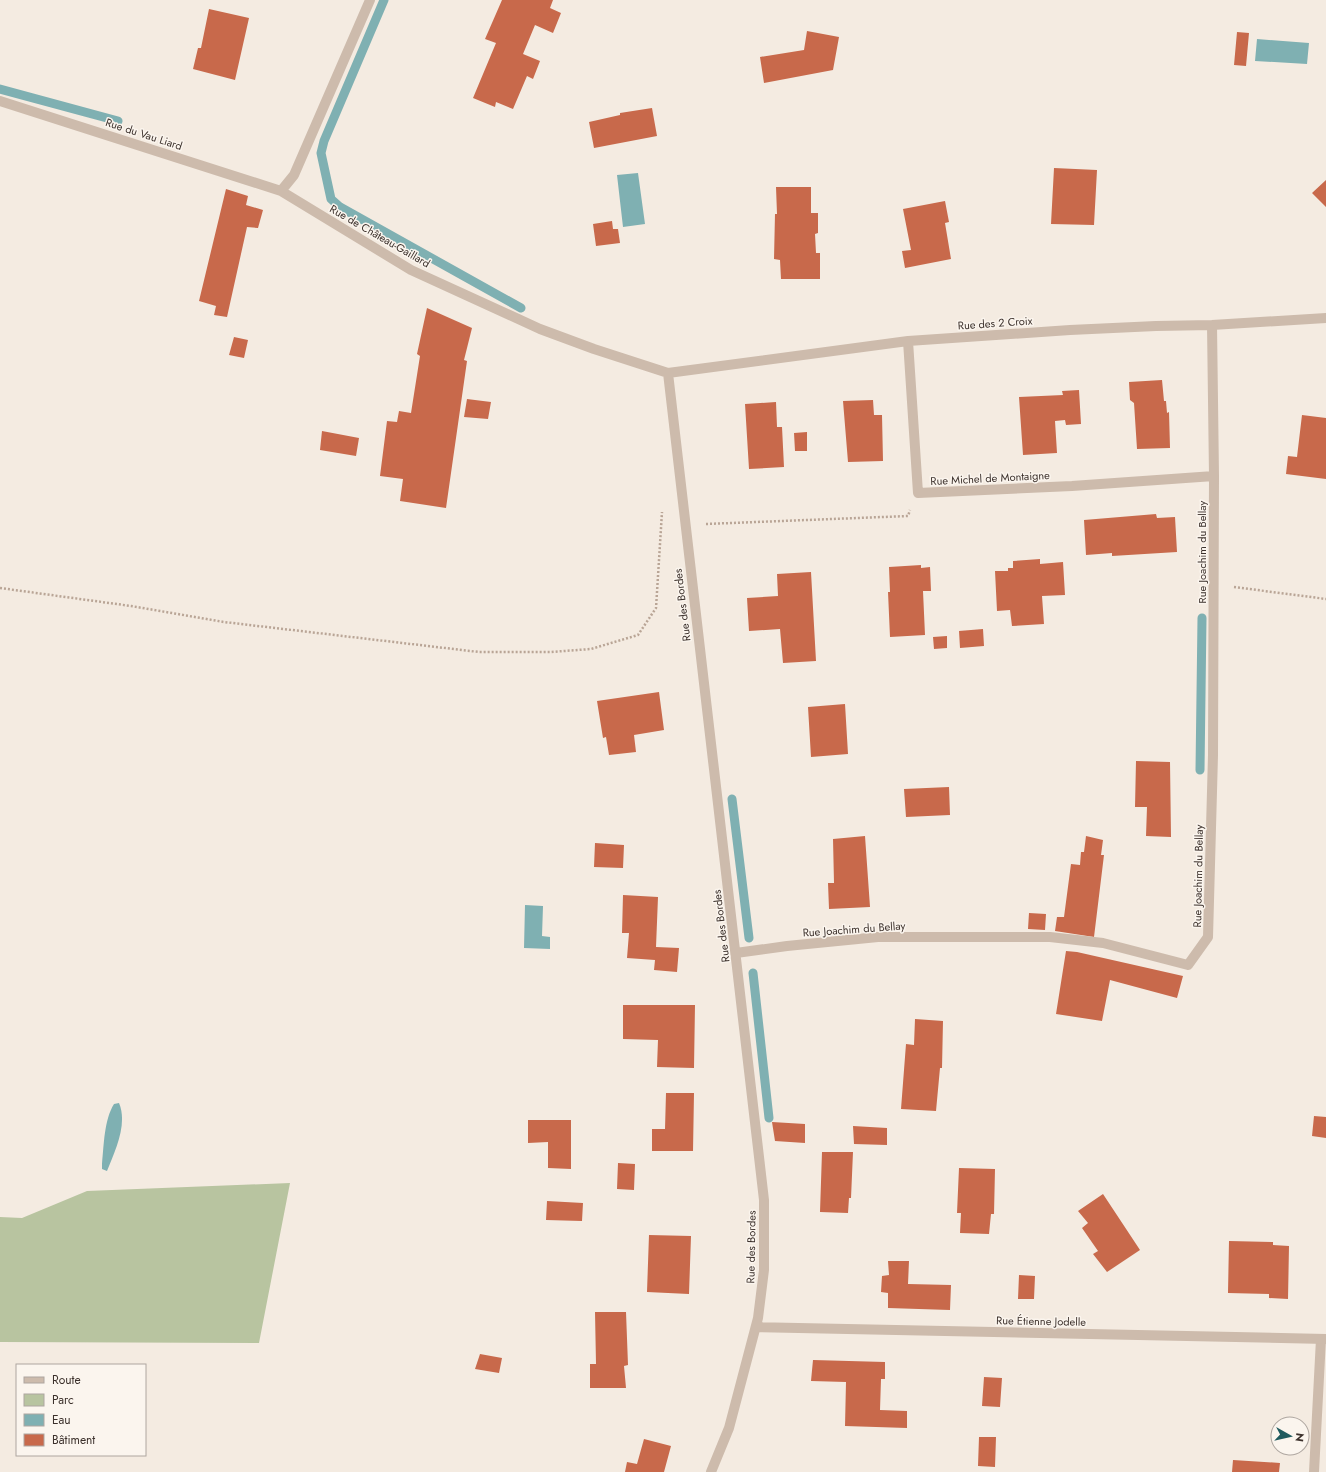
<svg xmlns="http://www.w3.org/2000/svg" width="1326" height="1472" font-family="Jost,sans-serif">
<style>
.green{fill:#b8c4a0}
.water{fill:#7fb0b2}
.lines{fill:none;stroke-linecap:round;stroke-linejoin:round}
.stream{stroke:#7fb0b2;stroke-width:9}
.building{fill:#c8694b}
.path{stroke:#b9a596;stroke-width:2.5;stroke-dasharray:2 2;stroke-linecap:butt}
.service{stroke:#cdbbac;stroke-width:10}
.minor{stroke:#cdbbac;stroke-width:10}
.labels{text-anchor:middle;stroke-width:3;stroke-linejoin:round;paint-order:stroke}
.street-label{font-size:11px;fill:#3b302b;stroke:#fbf5ee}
</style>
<rect width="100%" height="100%" fill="#f4ebe1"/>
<path class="green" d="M290 1183 259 1343 0 1342V1217L22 1218 87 1191Z"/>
<path class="water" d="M1257 39 1309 43 1307 64 1255 61Z
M638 173 645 224 623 227 617 175Z
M525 905 543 906 542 936 550 937V949L524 948Z
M119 1103C128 1124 115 1151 107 1171L102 1169V1164C104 1145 104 1120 114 1104Z"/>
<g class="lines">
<path class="stream" d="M384 0 324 141 321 153 331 199 340 207 521 308
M0 89 118 121
M1200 770 1202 618
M732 799 749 938
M753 973 769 1118"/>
</g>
<path class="building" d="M502 0H553L550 8 561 13 553 33 535 25 523 54 540 61 533 79 527 76 513 109 496 102 495 107 473 98 496 43 485 39Z
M209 9 249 18 235 80 193 69 198 48H201Z
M807 31 839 37 833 70 764 83 760 57 804 50Z
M1237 32 1249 33 1246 66 1234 65Z
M652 108 657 136 594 148 589 122 620 115V113Z
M1054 168 1097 170 1094 225 1051 224Z
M1326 180V207L1312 193Z
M776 187H811V213H818V233L815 234 816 253H820V279H781L780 260 774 259 775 214H777Z
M226 189 248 196 246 205 263 210 258 228 247 227 227 317 214 315 216 306 199 301Z
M945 201 949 222 945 223 951 259 905 268 902 251 911 250 903 209Z
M612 221 613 229H618L620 243 596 246 593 224Z
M427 308 472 328 464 360 467 361 446 508 400 501 403 479 380 476 387 421 397 422 399 411 411 413 420 356 417 354Z
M234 337 248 340 244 358 229 355Z
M1162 380 1164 401H1166L1167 413 1169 412 1170 448 1137 449 1134 403 1130 400 1129 382Z
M1079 390 1081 424 1066 425 1065 420 1055 421 1057 453 1023 455 1019 397 1063 395 1062 391Z
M467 399 491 402 488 419 464 417Z
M873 400 874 415H882L883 461 848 462 843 401Z
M776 402 777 427H782L784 467 749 469 745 404Z
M1302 415 1326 418V479L1286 474 1288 456 1297 457Z
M322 431 359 438 356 456 320 450Z
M807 432V451H795L794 433Z
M1156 514 1157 518 1175 517 1177 552 1112 556V553L1086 555 1084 520Z
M1040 559V564L1063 562 1065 595 1042 596 1044 624 1012 626 1010 610 997 611 995 571H1008V568H1013V561Z
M921 565V568L930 567 931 591H923L925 635 890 637 888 592H890L889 567Z
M811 572 816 661 783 663 780 629 749 631 747 598 778 596 777 574Z
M983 629 984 646 960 648 959 631Z
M947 636V648L934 649 933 637Z
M659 692 664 730 634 735 636 752 609 755 606 737 603 738 597 701Z
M845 704 848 754 811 757 808 707Z
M1136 761 1170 762 1171 837 1146 836 1147 807H1135Z
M949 787 950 815 906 817 904 789Z
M865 836 870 907 829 909 828 883H834L833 839Z
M1086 836 1103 840 1101 855H1104L1094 937 1055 931 1057 917H1064L1071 864 1080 865 1081 852H1084Z
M595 843 624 845 623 868 594 867Z
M623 895 658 897 656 947 679 948 677 972 654 970 655 960 627 958 629 933H622Z
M1029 913 1046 914 1045 930 1028 929Z
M1066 951 1077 952 1183 976 1177 998 1110 980 1102 1021 1056 1014Z
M623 1005H695L694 1068 657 1067 658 1040 623 1039Z
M915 1019 943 1021 942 1068H940L936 1111 901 1109 906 1044 914 1045Z
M666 1093H694L693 1151H652V1129H665Z
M1314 1116 1326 1117V1138L1312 1136Z
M528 1120H571V1169L548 1168V1142L528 1143Z
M772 1122 805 1124V1143L775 1141Z
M853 1126 887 1128V1145L854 1144Z
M822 1152H853L851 1198H849L848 1213 820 1212Z
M618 1163 635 1164 634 1190 617 1189Z
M959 1168 995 1169 994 1214H991L989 1234 960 1233 961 1213H957Z
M1103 1194 1140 1250 1107 1272 1093 1254 1098 1251 1082 1228 1088 1223 1078 1211Z
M547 1201 583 1203 582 1221 546 1220Z
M649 1235 691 1236 689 1294 647 1292Z
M1229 1241 1273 1242V1245L1289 1246 1288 1299 1269 1298V1294L1228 1293Z
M888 1261H909L908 1284 951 1285 950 1310 888 1308V1293L881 1292 882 1276 889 1275Z
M1019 1275 1035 1276 1034 1299H1018Z
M595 1312H626L628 1365 624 1366 626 1388H590V1364H596Z
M480 1354 502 1358 499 1373 475 1369Z
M813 1360 885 1362V1379H881L880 1410 907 1411V1428L845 1426 846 1382 811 1381Z
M984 1377 1002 1378 1000 1407 982 1406Z
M979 1437H996L995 1467 978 1466Z
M644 1439 671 1446 664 1472H625L627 1462 637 1464Z
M1233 1460 1280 1463 1279 1472H1232Z"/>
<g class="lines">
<path class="path" d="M706 524 908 516 910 510
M1234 587 1326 599
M0 588 131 606 224 622 479 652H551L591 649 638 635 656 608 662 512"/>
<path class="service" d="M1314 1472 1321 1339"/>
<path class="minor" d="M370 0 294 175 281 191 411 270 540 329 594 349 668 373 908 341 1070 330 1156 326 1212 325 1326 318
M0 101 281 191
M908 341 918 493 1072 486 1214 476
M668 373 764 1200V1270L758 1318 729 1428 711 1472
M736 953 787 946 878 937H1050L1103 943 1188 965 1208 937 1213 755 1214 476 1212 325
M756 1327 1326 1339"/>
</g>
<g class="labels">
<g class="street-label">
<text transform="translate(144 134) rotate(18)" y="4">Rue du Vau Liard</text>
<text transform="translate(380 236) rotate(30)" y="4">Rue de Château-Gaillard</text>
<text transform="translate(995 323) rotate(-4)" y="4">Rue des 2 Croix</text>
<text transform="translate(990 478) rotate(-3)" y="4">Rue Michel de Montaigne</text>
<text transform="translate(1202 552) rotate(-90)" y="4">Rue Joachim du Bellay</text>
<text transform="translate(682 605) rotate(-97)" y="4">Rue des Bordes</text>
<text transform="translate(1198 876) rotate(-89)" y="4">Rue Joachim du Bellay</text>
<text transform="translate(721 926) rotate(-97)" y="4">Rue des Bordes</text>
<text transform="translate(854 929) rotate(-4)" y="4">Rue Joachim du Bellay</text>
<text transform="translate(751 1247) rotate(-89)" y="4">Rue des Bordes</text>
<text transform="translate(1041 1321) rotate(1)" y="4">Rue Étienne Jodelle</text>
</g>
</g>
<rect x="16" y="1364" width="130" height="92" fill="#fbf5ee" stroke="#aea6a0"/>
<rect x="24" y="1377" width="20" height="6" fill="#cdbbac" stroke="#aea6a0"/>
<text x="52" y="1384" font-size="12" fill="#3b302b">Route</text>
<rect x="24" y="1394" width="20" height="12" fill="#b8c4a0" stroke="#aea6a0"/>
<text x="52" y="1404" font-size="12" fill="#3b302b">Parc</text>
<rect x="24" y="1414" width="20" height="12" fill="#7fb0b2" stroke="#aea6a0"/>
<text x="52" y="1424" font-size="12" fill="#3b302b">Eau</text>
<rect x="24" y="1434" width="20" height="12" fill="#c8694b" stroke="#aea6a0"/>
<text x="52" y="1444" font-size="12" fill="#3b302b">Bâtiment</text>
<g transform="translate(1290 1436) rotate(98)"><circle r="19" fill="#fbf5ee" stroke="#aea6a0"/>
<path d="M0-3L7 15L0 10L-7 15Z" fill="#1f5a5e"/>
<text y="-6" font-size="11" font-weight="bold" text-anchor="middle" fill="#3b302b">N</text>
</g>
</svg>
